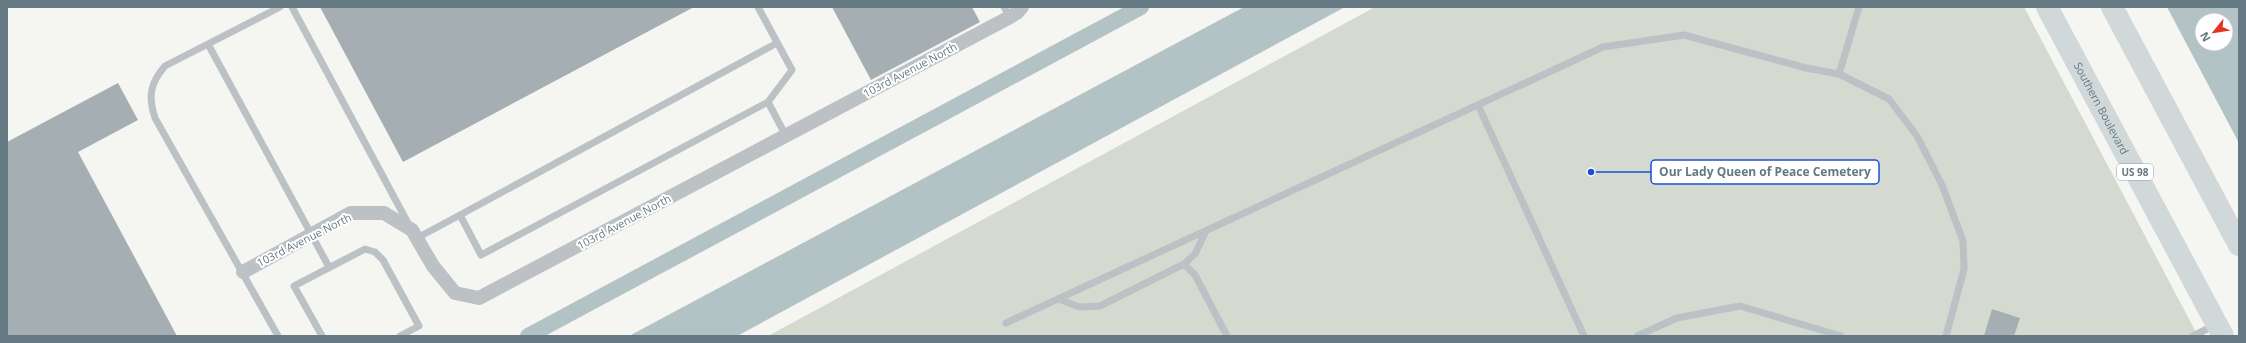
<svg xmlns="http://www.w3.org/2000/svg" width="2246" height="343" font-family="'Open Sans',sans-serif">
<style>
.green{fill:#d5dad1}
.water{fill:#b3c3c5;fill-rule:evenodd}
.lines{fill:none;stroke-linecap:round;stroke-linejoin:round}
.canal{stroke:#b3c3c5;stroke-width:16}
.building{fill:#a5afb3}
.lane{stroke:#bbc1c4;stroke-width:7}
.street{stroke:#bbc1c4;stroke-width:14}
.highway{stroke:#d1d8da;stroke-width:22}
.labels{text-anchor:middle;stroke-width:4;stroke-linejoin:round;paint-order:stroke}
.shield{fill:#fff;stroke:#92a1a8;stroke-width:1}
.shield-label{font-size:10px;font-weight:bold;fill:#647982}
.street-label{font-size:11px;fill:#647982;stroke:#fff}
.leader{fill:none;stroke:#1d4ed8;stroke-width:1.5}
.callout-dot{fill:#1d4ed8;stroke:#fff;stroke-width:1.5}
.callout{fill:#fff;stroke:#1d4ed8;stroke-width:1.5}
.callout-label{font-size:12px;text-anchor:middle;font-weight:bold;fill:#647982}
</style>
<rect width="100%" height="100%" fill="#f5f5f1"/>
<path class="green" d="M1375 7H2024L2198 336H768Z"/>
<path class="water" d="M1244 7H1345L737 336H629Z
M2167 7H2239V143ZM2202 20H2226V44H2202Z"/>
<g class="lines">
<path class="canal" d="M528 336 1141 7"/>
</g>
<path class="building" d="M320 7H694L403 162Z
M832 7H972L980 22 871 80Z
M118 83 138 120 78 152 177 336H7V142Z
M1992 309 2020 318 2014 336H1984Z"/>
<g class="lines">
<path class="lane" d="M292 7 409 225
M1004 7 1010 17
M208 44 329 267
M1839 74 1859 7
M768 102 786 136
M1478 105 1584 336
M460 215 777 43
M417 238 460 215 481 255 768 102 792 70 758 7
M1184 264 1195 275 1227 336
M1059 299 1079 307 1100 306 1184 264 1195 254 1206 231
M1006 323 1603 47 1684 35 1806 68 1839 74 1889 99 1917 136 1942 185 1963 241 1964 269 1946 336
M278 336 155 118C148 97 150 83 165 66L280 7
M322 336 294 286 365 249 375 252 383 260 419 326 400 336
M1637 336 1677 318 1740 306 1841 336
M2193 336 2215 325"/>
<path class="street" d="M243 272 351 213H384L412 230 433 266 455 293 479 298 1010 17 1018 12 1022 7"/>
<g class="highway">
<path id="s1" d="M2047 7 2223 336"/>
<path d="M2112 7 2239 245"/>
</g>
</g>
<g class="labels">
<rect class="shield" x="2117" y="164" width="36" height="16" rx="3"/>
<g class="shield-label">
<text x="2135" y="176">US 98</text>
</g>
<g class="street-label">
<text transform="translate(910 70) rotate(-28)" y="4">103rd Avenue North</text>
<text dy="4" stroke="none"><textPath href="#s1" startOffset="115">Southern Boulevard</textPath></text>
<text transform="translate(624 222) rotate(-28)" y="4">103rd Avenue North</text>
<text transform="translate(304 240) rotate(-27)" y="4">103rd Avenue North</text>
</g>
</g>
<path class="leader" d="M1591 172L1651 172"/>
<circle class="callout-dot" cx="1591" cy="172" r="4"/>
<rect class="callout" x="1651" y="160" width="228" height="24" rx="4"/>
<g class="callout-label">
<text x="1765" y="176">Our Lady Queen of Peace Cemetery</text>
</g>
<rect width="2246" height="343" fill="none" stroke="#647982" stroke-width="16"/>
<g transform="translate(2214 32) rotate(240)"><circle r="19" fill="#ffffff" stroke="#c1c9cd"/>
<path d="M0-3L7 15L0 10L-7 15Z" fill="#e23525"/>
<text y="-6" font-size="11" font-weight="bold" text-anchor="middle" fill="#647982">N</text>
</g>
</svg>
